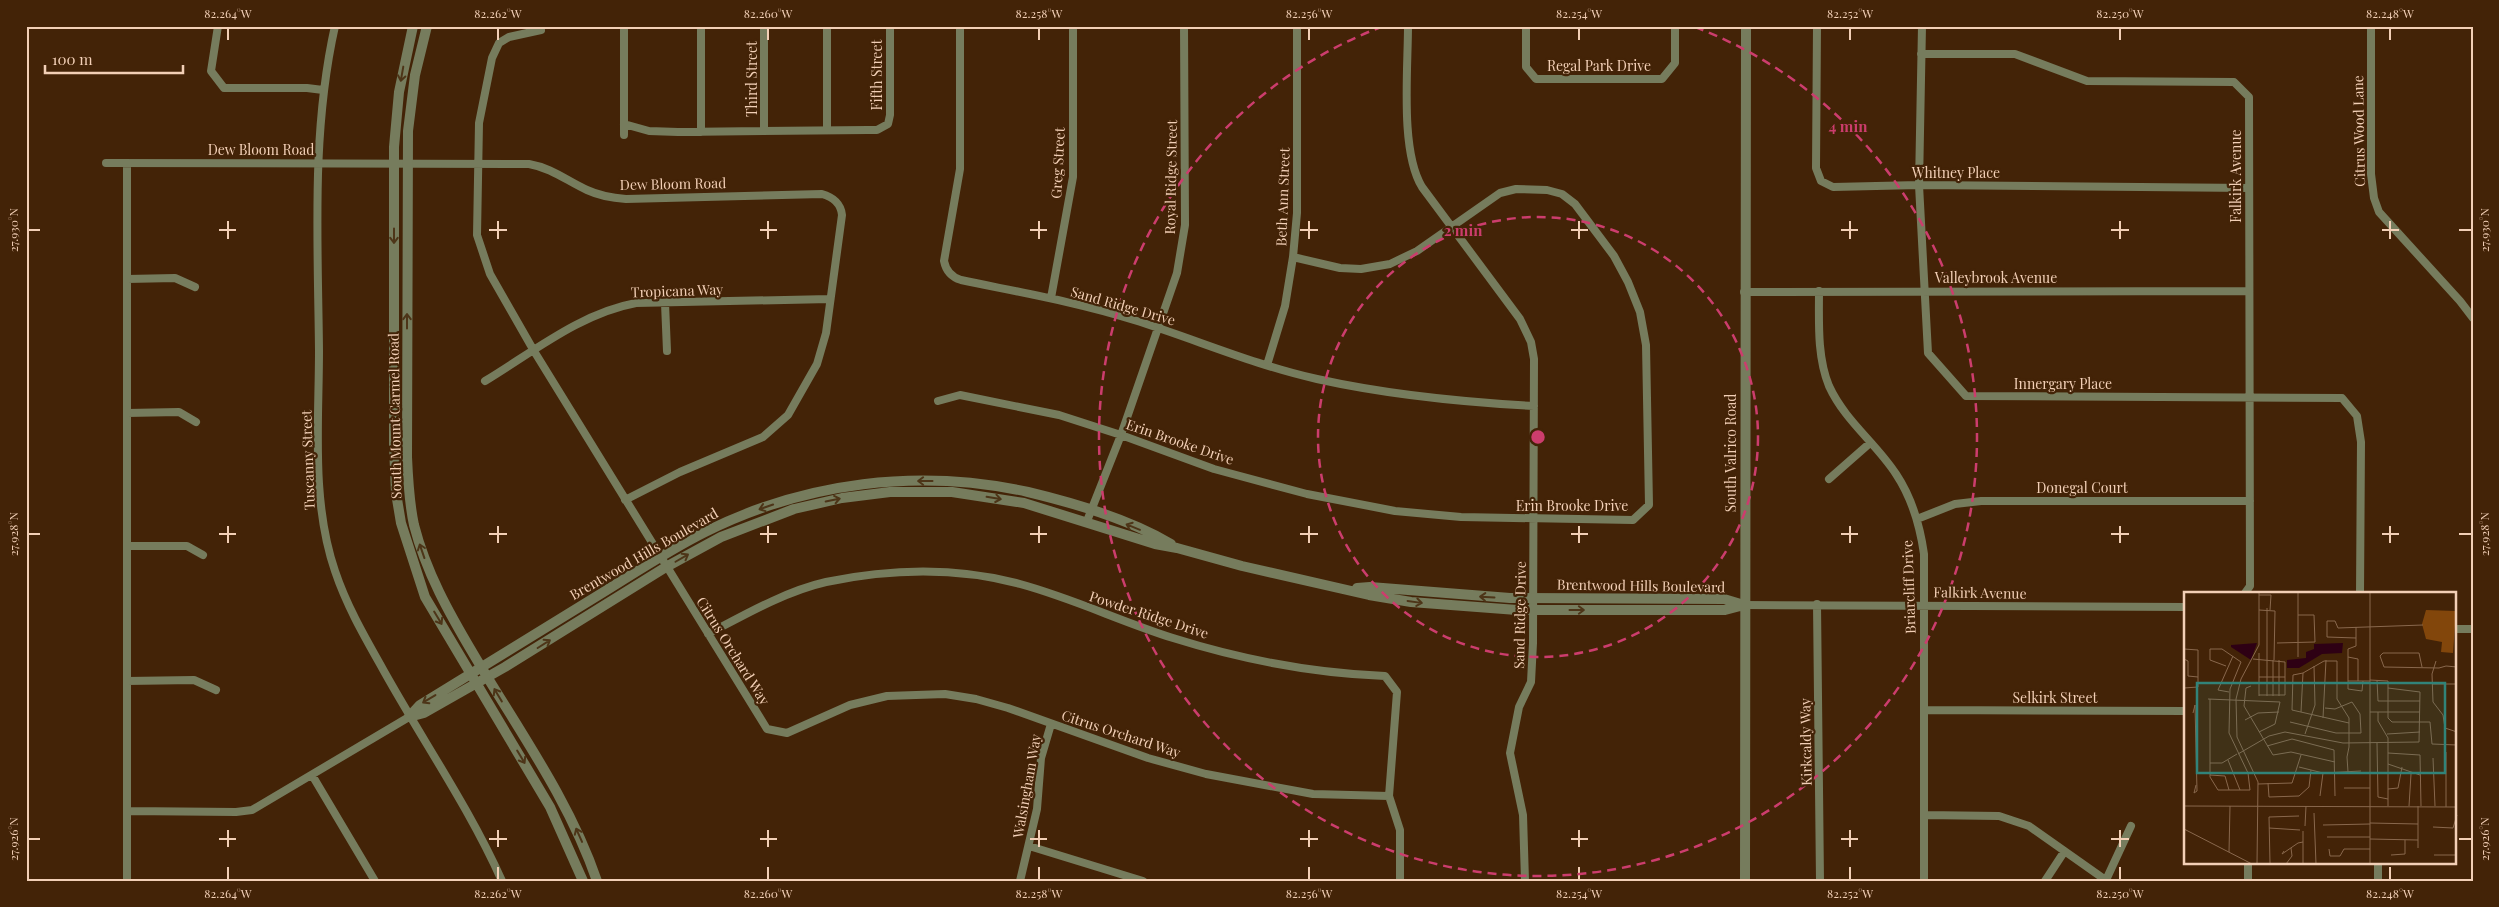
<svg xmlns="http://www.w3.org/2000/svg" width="2499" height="907" font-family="'Playfair Display',serif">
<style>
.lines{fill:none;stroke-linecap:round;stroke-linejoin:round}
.minor{stroke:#767c5d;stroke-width:8}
.tertiary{stroke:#767c5d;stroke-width:10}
.oneway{stroke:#4d3518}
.ticks{fill:none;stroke:#f2cfb6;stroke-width:2}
.ring{fill:none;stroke:#cc3d6d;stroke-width:2.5;stroke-dasharray:9 6}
.labels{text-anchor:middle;stroke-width:4.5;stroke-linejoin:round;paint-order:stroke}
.street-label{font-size:14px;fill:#f2cfb6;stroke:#432307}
.inset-road{fill:none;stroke:#89684d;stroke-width:1}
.view{fill:#318379;fill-opacity:0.15;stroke:#318379;stroke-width:2.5}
.inset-edge{fill:none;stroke:#f2cfb6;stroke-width:2.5}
.centre{fill:#cc3d6d;stroke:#432307;stroke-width:2.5}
.ring-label{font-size:15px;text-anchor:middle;font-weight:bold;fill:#cc3d6d;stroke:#432307;stroke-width:4.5;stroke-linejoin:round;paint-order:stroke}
.neatline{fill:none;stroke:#f2cfb6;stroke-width:2}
.ticks-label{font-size:12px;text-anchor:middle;fill:#f2cfb6}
</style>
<rect width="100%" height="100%" fill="#432307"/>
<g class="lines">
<path class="minor" d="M218 26 211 71 224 88H307L323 90
M335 26C311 133 318 242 319 351 319 423 311 501 335 571 346 604 363 634 380 664 420 737 468 805 502 881
M624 26V135
M764 26V131
M960 26V169L944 261C946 271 951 277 961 280 1018 292 1077 302 1134 320 1195 339 1254 365 1317 379 1389 395 1460 402 1534 406
M1408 26C1408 70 1400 151 1422 187L1520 319 1531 342 1534 359 1533 643 1531 682 1519 707 1510 753 1523 815 1525 881
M1526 26V67L1536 79H1662L1675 63V26
M1817 26 1816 168 1821 181 1833 187 1919 185 2249 188
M1922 26 1919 185 1928 353 1966 396 2342 398 2357 416 2361 442 2360 593
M2371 26V174L2374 198 2379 212 2460 301 2473 318
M541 30 509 37 499 43 492 58 479 123 477 235 490 274 534 351 767 729 787 733 850 705 887 696 945 694 976 699 1008 708 1148 758 1206 774 1313 794 1389 796
M1921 54H2015L2087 81 2234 82 2249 97 2250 586 2245 593
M624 124 649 131 678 132 868 130H877L888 124 890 115V26
M827 130V26
M701 132V26
M106 163 529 164C552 168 567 181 587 190 600 196 612 198 626 199L822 194C833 197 841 204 842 215L826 333 817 364 788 415 763 437 680 472 625 500
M127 163V881
M127 279 175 278 195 287
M1819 291C1819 322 1817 357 1829 386 1845 421 1876 443 1896 474 1912 498 1920 526 1924 554V881
M1744 292 2248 291
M1051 298 1073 177V26
M665 303 667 351
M1267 365 1285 306 1293 257 1297 213V26
M485 381C533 352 581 313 636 303L830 299
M938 401 960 395 1059 415 1121 435 1214 469 1307 494 1395 511 1461 517 1633 520 1649 505 1646 345 1640 312 1628 282 1614 256 1575 204 1562 194 1547 190 1516 189 1500 193 1417 251 1390 264 1361 269 1340 268 1293 257
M127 413 179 412 196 422
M1829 479 1870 443
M1917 519 1955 504 1981 501H2250
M1087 521 1121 435 1177 273 1185 225 1184 26
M129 546H187L203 555
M1817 604 1820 881
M1744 605 2185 607
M2455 629H2473
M708 634C744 615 786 591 826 582 889 569 957 567 1020 584 1072 598 1122 622 1173 638 1243 660 1312 673 1385 676L1397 692 1389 796 1400 830V881
M127 681 194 680 216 690
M1924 710 2185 711
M312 775 375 881
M127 811 236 812 252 810 409 717
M1924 815 1999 816 2029 826 2107 881
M1029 846 1143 881
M2106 880 2131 826
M1020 881 1037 809 1041 758 1051 724
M2045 881 2064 852
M2248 881V863
M2378 881V863"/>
<path class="tertiary" d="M413 26 399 92 394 147V446L396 493 401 523 425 597 550 807 583 881
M427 26 415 75 408 131 407 457C408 480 409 502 414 525 426 572 449 613 474 655 517 728 569 799 597 881
M1357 588 1370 587 1510 598 1724 599 1744 605
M409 717 424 713 505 667 666 567 721 537 794 509 842 498 890 492H952L1024 503 1155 544 1177 548 1242 566 1369 595 1411 602 1517 610H1725L1744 605
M409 717 420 705C481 668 541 630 602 593 636 572 669 550 705 532 805 482 919 468 1028 492 1074 503 1131 520 1171 544
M1745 881 1746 26"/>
</g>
<defs><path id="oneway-shaft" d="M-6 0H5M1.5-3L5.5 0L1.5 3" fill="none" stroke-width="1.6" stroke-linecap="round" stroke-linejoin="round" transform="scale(1.25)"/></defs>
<g class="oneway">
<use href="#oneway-shaft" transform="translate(402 74) rotate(100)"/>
<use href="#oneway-shaft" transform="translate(394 236) rotate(90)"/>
<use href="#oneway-shaft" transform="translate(407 321) rotate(-90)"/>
<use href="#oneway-shaft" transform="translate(925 481) rotate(-180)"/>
<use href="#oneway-shaft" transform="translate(994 498) rotate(9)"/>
<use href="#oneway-shaft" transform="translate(833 500) rotate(-12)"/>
<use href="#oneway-shaft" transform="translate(766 507) rotate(161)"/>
<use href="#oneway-shaft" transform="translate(1133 527) rotate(-158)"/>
<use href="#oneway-shaft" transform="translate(422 551) rotate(-109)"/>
<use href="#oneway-shaft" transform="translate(682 558) rotate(-30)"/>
<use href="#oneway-shaft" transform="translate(1487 597) rotate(-177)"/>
<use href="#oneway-shaft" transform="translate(1415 602) rotate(8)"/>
<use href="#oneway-shaft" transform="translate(1577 610)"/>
<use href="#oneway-shaft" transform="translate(438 618) rotate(59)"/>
<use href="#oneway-shaft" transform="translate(544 644) rotate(-32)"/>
<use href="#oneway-shaft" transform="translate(498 695) rotate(-121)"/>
<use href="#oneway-shaft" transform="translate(429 699) rotate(149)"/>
<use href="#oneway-shaft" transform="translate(521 757) rotate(59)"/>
<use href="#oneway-shaft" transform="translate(579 835) rotate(-114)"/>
</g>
<path class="ticks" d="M228 28V40M498 28V40M768 28V40M1039 28V40M1309 28V40M1579 28V40M1850 28V40M2120 28V40M2390 28V40M228 221V239M498 221V239M768 221V239M1039 221V239M1309 221V239M1579 221V239M1850 221V239M2120 221V239M2390 221V239M28 230H40M219 230H236M489 230H507M760 230H777M1030 230H1047M1300 230H1318M1571 230H1588M1841 230H1858M2111 230H2129M2382 230H2399M2459 230H2472M228 526V543M498 526V543M768 526V543M1039 526V543M1309 526V543M1579 526V543M1850 526V543M2120 526V543M2390 526V543M28 534H40M219 534H236M489 534H507M760 534H777M1030 534H1047M1300 534H1318M1571 534H1588M1841 534H1858M2111 534H2129M2382 534H2399M2459 534H2472M228 830V847M498 830V847M768 830V847M1039 830V847M1309 830V847M1579 830V847M1850 830V847M2120 830V847M28 839H40M219 839H236M489 839H507M760 839H777M1030 839H1047M1300 839H1318M1571 839H1588M1841 839H1858M2111 839H2129M2459 839H2472M228 867V880M498 867V880M768 867V880M1039 867V880M1309 867V880M1579 867V880M1850 867V880M2120 867V880M2390 867V880"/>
<g class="ring">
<circle cx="1538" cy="437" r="220"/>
<path d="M1695 27A439 439 0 1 1 1381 27"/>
</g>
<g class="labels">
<g class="street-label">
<text x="1599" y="71">Regal Park Drive</text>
<text transform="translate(877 75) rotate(-90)" y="5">Fifth Street</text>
<text transform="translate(752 79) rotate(-90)" y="5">Third Street</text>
<text transform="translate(2359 131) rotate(-91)" y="5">Citrus Wood Lane</text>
<text x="261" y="155">Dew Bloom Road</text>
<text transform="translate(1058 163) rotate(-87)" y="5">Greg Street</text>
<text x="1956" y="178">Whitney Place</text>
<text transform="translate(2236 176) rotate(-90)" y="5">Falkirk Avenue</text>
<text transform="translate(1171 177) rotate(-89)" y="5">Royal Ridge Street</text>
<text transform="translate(673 184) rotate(-1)" y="5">Dew Bloom Road</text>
<text transform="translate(1283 197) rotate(-88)" y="5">Beth Ann Street</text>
<text x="1996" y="283">Valleybrook Avenue</text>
<text transform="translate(677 291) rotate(-2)" y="5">Tropicana Way</text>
<text transform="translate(1123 306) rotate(16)" y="5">Sand Ridge Drive</text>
<text x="2063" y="389">Innergary Place</text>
<text transform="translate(395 416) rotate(-91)" y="5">South Mount Carmel Road</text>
<text transform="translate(1180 442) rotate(19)" y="5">Erin Brooke Drive</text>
<text transform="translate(1731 453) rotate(-90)" y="5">South Valrico Road</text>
<text transform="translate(308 460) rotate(-92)" y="5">Tuscanny Street</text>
<text x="2082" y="493">Donegal Court</text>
<text x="1572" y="511">Erin Brooke Drive</text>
<text transform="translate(644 554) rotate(-30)" y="5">Brentwood Hills Boulevard</text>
<text transform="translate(1641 586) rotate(1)" y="5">Brentwood Hills Boulevard</text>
<text transform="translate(1909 587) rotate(-92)" y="5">Briarcliff Drive</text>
<text transform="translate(1980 593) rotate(1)" y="5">Falkirk Avenue</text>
<text transform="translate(1149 615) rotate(18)" y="5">Powder Ridge Drive</text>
<text transform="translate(1520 615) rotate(-89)" y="5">Sand Ridge Drive</text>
<text transform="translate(733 651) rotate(58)" y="5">Citrus Orchard Way</text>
<text x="2055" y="703">Selkirk Street</text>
<text transform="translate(1121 734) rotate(18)" y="5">Citrus Orchard Way</text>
<text transform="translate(1806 742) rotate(-91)" y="5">Kirkcaldy Way</text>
<text transform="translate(1027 786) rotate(-80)" y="5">Walsingham Way</text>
</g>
</g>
<g transform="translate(2184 592)">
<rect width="272" height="272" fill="#432307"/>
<path d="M242 18 272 19 269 61 257 60 258 50 242 47 238 32Z" fill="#82460b"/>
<path d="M73 51 67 68 47 55V53ZM159 51 158 61 138 62 115 76H103V68L122 66V60L130 57V52Z" fill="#2e0014"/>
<path class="inset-road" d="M75 1V53M114 1V65M75 3H87L86 18M75 18 91 19 90 68M172 35V54L164 57V97L178 99 179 89M172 46 143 45V29H151L154 36 239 33M93 51 131 50 130 23H114M0 57 14 58V95L0 96M164 65 174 67V89M0 67 4 69V84L14 85M69 67 101 70V103H75M89 68V104M95 68V104M252 69 248 82 249 110 259 123 261 136 273 140M238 75 235 61H199L196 64 200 75 255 76 262 74 273 75M75 85H101M186 88 204 89V126L208 130H246L248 152 273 153M193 88 194 109H236M164 89H186M248 92H273M67 94 62 96 60 114 89 163 107 160 151 170M45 100 34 98 49 64M75 104V61M83 104V16M24 107 96 110 91 132 75 140M26 107V185L34 198H66L64 181 45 141 46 97 57 70 38 57H26V68L42 74M117 120 119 81M186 120H236M194 120V129L204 146V214M9 121 11 113 13 199 10 201 12 193M139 126 142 68M61 128 74 121 95 120M106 130 152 141H177L176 122 168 110 151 117 141 116M121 142 131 113 130 74M203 142 236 140M193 151 194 205 204 207M83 154 108 147 150 158 151 204M262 160V215M204 161 236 163 237 214M54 162 85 144 101 140 159 151 235 150 236 100 204 96M249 166 251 214M44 168 56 198M26 171H38L53 162M204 172 236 183M115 175 139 181 177 179M164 180 163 165 165 155V126L153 107V69H140L119 81 109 83 108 118 165 131M26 183 41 184 45 198M84 191 85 205 115 204 125 195 127 178M74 192 108 191 117 163M160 196H186M204 197 214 196 218 175M136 204 139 181M0 214 273 215M225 214 227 182M130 221 132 272M186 231 234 232M139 233 186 232M121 234 122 214M249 235 269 236 273 223M85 236 116 238M0 237 68 272M143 245H186M186 247 234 248M234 256V214M145 257 146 264H156L160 257H186M100 259 98 262 114 251 119 250M45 260 46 214M207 263 221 262V248M250 263H273M86 271 85 225 115 224M73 272 74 190 53 145 52 107 57 87 75 53M102 272 108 264 107 256M119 272V239M186 272V1"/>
<path class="view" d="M13 91H261V181H13Z"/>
<rect width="272" height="272" class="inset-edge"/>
</g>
<circle cx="1538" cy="437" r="8" class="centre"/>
<g class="ring-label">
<text x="1848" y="132">4 min</text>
<text x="1463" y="236">2 min</text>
</g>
<rect width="2499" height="907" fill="none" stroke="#432307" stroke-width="55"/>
<path d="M45 65v8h138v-8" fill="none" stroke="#f2cfb6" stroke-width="2.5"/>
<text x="52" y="65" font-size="15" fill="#f2cfb6" stroke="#432307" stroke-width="4" paint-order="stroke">100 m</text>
<rect x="28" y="28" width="2444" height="852" class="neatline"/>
<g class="ticks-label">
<text x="228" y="18">82.264°W</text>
<text x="498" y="18">82.262°W</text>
<text x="768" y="18">82.260°W</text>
<text x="1039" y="18">82.258°W</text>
<text x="1309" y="18">82.256°W</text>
<text x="1579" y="18">82.254°W</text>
<text x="1850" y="18">82.252°W</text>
<text x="2120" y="18">82.250°W</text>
<text x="2390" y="18">82.248°W</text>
<text transform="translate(14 230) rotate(-90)" y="4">27.930°N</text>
<text transform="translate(2485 230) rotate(-90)" y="4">27.930°N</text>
<text transform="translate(14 534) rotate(-90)" y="4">27.928°N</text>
<text transform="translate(2485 534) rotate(-90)" y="4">27.928°N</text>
<text transform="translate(14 839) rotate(-90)" y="4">27.926°N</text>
<text transform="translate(2485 839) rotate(-90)" y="4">27.926°N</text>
<text x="228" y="898">82.264°W</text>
<text x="498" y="898">82.262°W</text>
<text x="768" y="898">82.260°W</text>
<text x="1039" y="898">82.258°W</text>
<text x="1309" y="898">82.256°W</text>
<text x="1579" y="898">82.254°W</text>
<text x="1850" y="898">82.252°W</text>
<text x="2120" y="898">82.250°W</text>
<text x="2390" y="898">82.248°W</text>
</g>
</svg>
